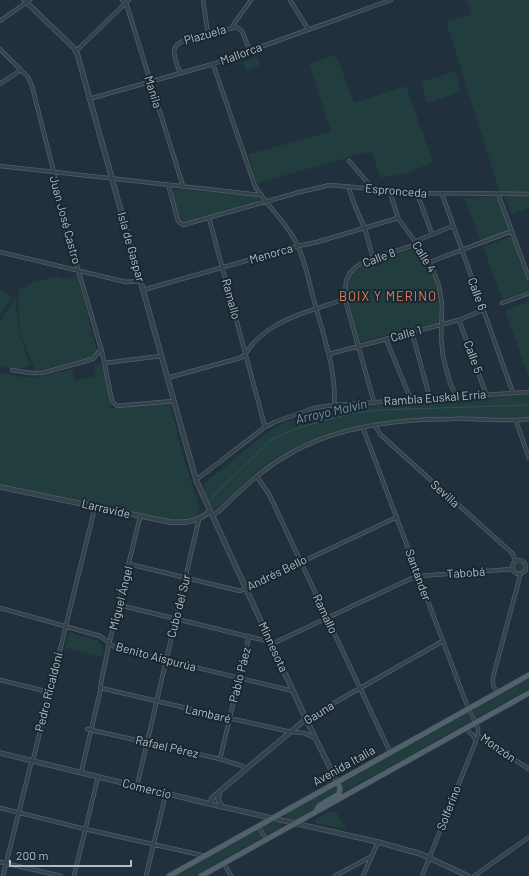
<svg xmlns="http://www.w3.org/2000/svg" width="529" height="876" font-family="Barlow,sans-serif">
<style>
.green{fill:#223d3d}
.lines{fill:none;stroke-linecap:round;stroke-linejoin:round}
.stream{stroke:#314d63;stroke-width:1}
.minor-casing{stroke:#52606a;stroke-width:4.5}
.tertiary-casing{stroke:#52606a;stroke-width:5.5}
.primary-casing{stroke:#3d4b55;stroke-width:6}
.minor{stroke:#34424c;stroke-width:3}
.tertiary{stroke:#34424c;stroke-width:4}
.primary{stroke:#52616d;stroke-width:5}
.labels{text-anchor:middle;stroke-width:4;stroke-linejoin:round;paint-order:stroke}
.street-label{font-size:12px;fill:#afbdc8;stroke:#1a2731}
.neighbourhood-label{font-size:13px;letter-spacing:1px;fill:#dd7d56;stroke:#1a2731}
.water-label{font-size:13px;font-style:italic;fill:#6d93ae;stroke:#1a2731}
</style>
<rect width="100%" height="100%" fill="#20303c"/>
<path class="green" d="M467 0H529V208L512 214 502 191 499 190 446 22 472 14Z
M336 55 354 103 406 86 433 162 408 173 381 178 371 151 257 183 248 154 331 132 309 64Z
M258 57 260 66 246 71 243 62Z
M455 71 461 92 427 103 421 82Z
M177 189 258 197 260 200 259 202 186 223 180 219 173 196V192Z
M496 196 506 219 509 230 480 241 465 198Z
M512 236 529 286V290L502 299 483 247Z
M417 249C430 257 447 310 437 323L360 342 359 341C355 328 347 306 347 293 346 260 393 255 417 249Z
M77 274 97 351 90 358 35 371 20 331 18 295 21 286 25 289 27 284 59 276 64 279 73 277Z
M0 289 12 297 0 316Z
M15 297 19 332 30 366C21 369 9 369 0 365V322Z
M529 301V378L505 310Z
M101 364 106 381 110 409 170 403 181 449 199 507 198 517C187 521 176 520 165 519L0 484V372L26 378 49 375 72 369 75 381 96 376 94 366Z
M529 395V417C507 419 485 417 462 417 401 417 334 423 281 456 272 462 265 469 257 476 243 488 229 500 215 511L208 500 203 484 255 442 269 431 282 424 314 413 342 411 346 407Z
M514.5 567a4.5 4.5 0 1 1 9 0a4.5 4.5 0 1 1-9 0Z
M71 633 97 640 103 647 102 657 65 648 68 634Z
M529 679V689L478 717H475L472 712V709Z
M465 713 468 714 470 721 468 723 340 794 342 782Z
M333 787H337V792C327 799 305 818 294 820 291 820 288 819 285 817V814Z
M329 812 337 813 346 829 315 823 316 819Z
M273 822 281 823 282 827 269 834H267L262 827Z
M257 830 262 838 194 876H175Z"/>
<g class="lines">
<path class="stream" d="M211 498 271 440 295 429 349 414 379 410 529 405"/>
<g class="minor-casing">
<path id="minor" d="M122 0 126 3 183 186
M203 0 208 34
M290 0 308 29
M0 21 30 0
M231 28 251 0
M0 49 28 77 32 86 55 177V190L102 352 112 401 117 406 174 401
M76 51 129 0
M213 64 255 186C267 206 286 222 296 242 306 261 309 284 315 304 323 335 337 372 334 405
M180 73C177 63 168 48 181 42L236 27 242 31 250 51
M0 84 21 70
M89 99 213 64 391 0
M349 161 374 190
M0 166 260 195
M168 184 178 221 183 225 300 192 330 185 417 193 529 194
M348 186 355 206 365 229 373 258
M390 192 398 218 430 262 439 286 442 305 441 338 443 356 450 383 456 396
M417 193 432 234
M442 194 513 393
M498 194 529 278
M209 218 265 427
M416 241 453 226
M0 252 126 282 141 281
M430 262 512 231
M143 290 294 247 317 242 398 218
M502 303 529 293
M459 320 486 394
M412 332 430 399
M386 339 411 400
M329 354 459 320 483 310
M105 363 161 356
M12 370 31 373H42L93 359 101 349
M167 378 240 358C248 354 246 351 252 345 257 339 264 333 270 329 293 314 320 308 345 299
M374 402 345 299 346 281 350 273 356 267 366 260 418 244
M516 421 529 458
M375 425 380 434 394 447 512 553 516 561
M363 428 468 708 478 728V736
M257 477 269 494 390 752
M196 480 265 427 275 422 314 408 334 405 529 392
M212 516 218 512C238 493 261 470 286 456 335 426 397 419 453 419 478 418 504 422 529 419
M512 567a7 7 0 1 1 14 0a7 7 0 1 1-14 0Z
M129 564 240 591 397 517
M119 605 271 642H276L410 579 419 576 513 569
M0 608 100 636 116 648 293 691
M0 680 49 692
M101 688 229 718 291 732 304 733 315 738
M497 692 493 685V677L519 580 520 574
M306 719 443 641
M87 729 220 759 242 766 246 769
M465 729 473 735 475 740
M478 736 529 769
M220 759 249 636
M81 773 100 692 101 683 109 644 140 517
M137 786 199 519
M0 808 85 829 205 856
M258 826 266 839
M0 862 61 876
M224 863 231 876
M3 876 30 767 34 756 95 507
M74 876 98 777
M146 876 166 793
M335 876 372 856
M363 876 378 842
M422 876 478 736
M474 876 529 837"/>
</g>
<g class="tertiary-casing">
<path id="tertiary" d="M24 0 74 48 77 53 196 480 306 719 337 782
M0 487 170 522C187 523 196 522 209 512
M0 753 210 804 378 842 421 854 468 876
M220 791 218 799 222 807
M210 804 212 798 220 791 306 719"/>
</g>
<g class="primary-casing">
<path id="primary" d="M316 811 319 806 339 794 340 788 337 782
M169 876 529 675
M201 876 529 693"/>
</g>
<use href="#minor" class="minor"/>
<use href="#tertiary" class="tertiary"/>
<use href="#primary" class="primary"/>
</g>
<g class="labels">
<g class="street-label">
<text transform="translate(205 35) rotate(-16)" y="4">Plazuela</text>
<text transform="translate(241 54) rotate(-20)" y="4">Mallorca</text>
<text transform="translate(153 92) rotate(73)" y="4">Manila</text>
<text transform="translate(396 191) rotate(5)" y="4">Espronceda</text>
<text transform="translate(65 220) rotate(75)" y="4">Juan José Castro</text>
<text transform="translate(131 247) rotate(74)" y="4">Isla de Gaspar</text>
<text transform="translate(271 254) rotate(-16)" y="4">Menorca</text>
<text transform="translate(424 257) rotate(59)" y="4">Calle 4</text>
<text transform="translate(379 258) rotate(-20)" y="4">Calle 8</text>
<text transform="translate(477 294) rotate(70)" y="4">Calle 6</text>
<text transform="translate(231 299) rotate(75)" y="4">Ramallo</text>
<text transform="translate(406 334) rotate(-15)" y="4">Calle 1</text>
<text transform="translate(473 357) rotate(70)" y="4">Calle 5</text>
<text transform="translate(435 398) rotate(-4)" y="4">Rambla Euskal Erría</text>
<text transform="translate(445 494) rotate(42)" y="4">Sevilla</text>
<text transform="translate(106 509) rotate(13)" y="4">Larravide</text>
<text transform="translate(277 573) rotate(-26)" y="4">Andrés Bello</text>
<text transform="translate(466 573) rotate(-4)" y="4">Tabobá</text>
<text transform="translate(418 575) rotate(70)" y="4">Santander</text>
<text transform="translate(121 598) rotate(-76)" y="4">Miguel Ángel</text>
<text transform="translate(179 606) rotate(-76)" y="4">Cubo del Sur</text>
<text transform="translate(325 614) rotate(65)" y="4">Ramallo</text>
<text transform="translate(273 647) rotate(65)" y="4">Minnesota</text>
<text transform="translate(156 657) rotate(15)" y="4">Benito Aispurúa</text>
<text transform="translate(240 675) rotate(-76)" y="4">Pablo Páez</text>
<text transform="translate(49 692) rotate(-76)" y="4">Pedro Ricaldoni</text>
<text transform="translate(319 713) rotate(-32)" y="4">Gauna</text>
<text transform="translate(208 714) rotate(13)" y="4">Lambaré</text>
<text transform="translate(167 747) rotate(13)" y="4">Rafael Pérez</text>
<text transform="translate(498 748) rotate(35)" y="4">Monzón</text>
<text transform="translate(344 766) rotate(-29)" y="4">Avenida Italia</text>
<text transform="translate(147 789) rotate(14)" y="4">Comercio</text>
<text transform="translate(449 808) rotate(-69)" y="4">Solferino</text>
</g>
<g class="neighbourhood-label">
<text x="388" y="301">BOIX Y MERINO</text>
</g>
<g class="water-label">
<text transform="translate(331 411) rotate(-13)" y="5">Arroyo Malvín</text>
</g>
</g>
<path d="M10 860v6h121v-6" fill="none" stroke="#afbdc8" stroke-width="2"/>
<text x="16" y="860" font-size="12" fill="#afbdc8" stroke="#1a2731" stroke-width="3" paint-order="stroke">200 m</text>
</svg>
